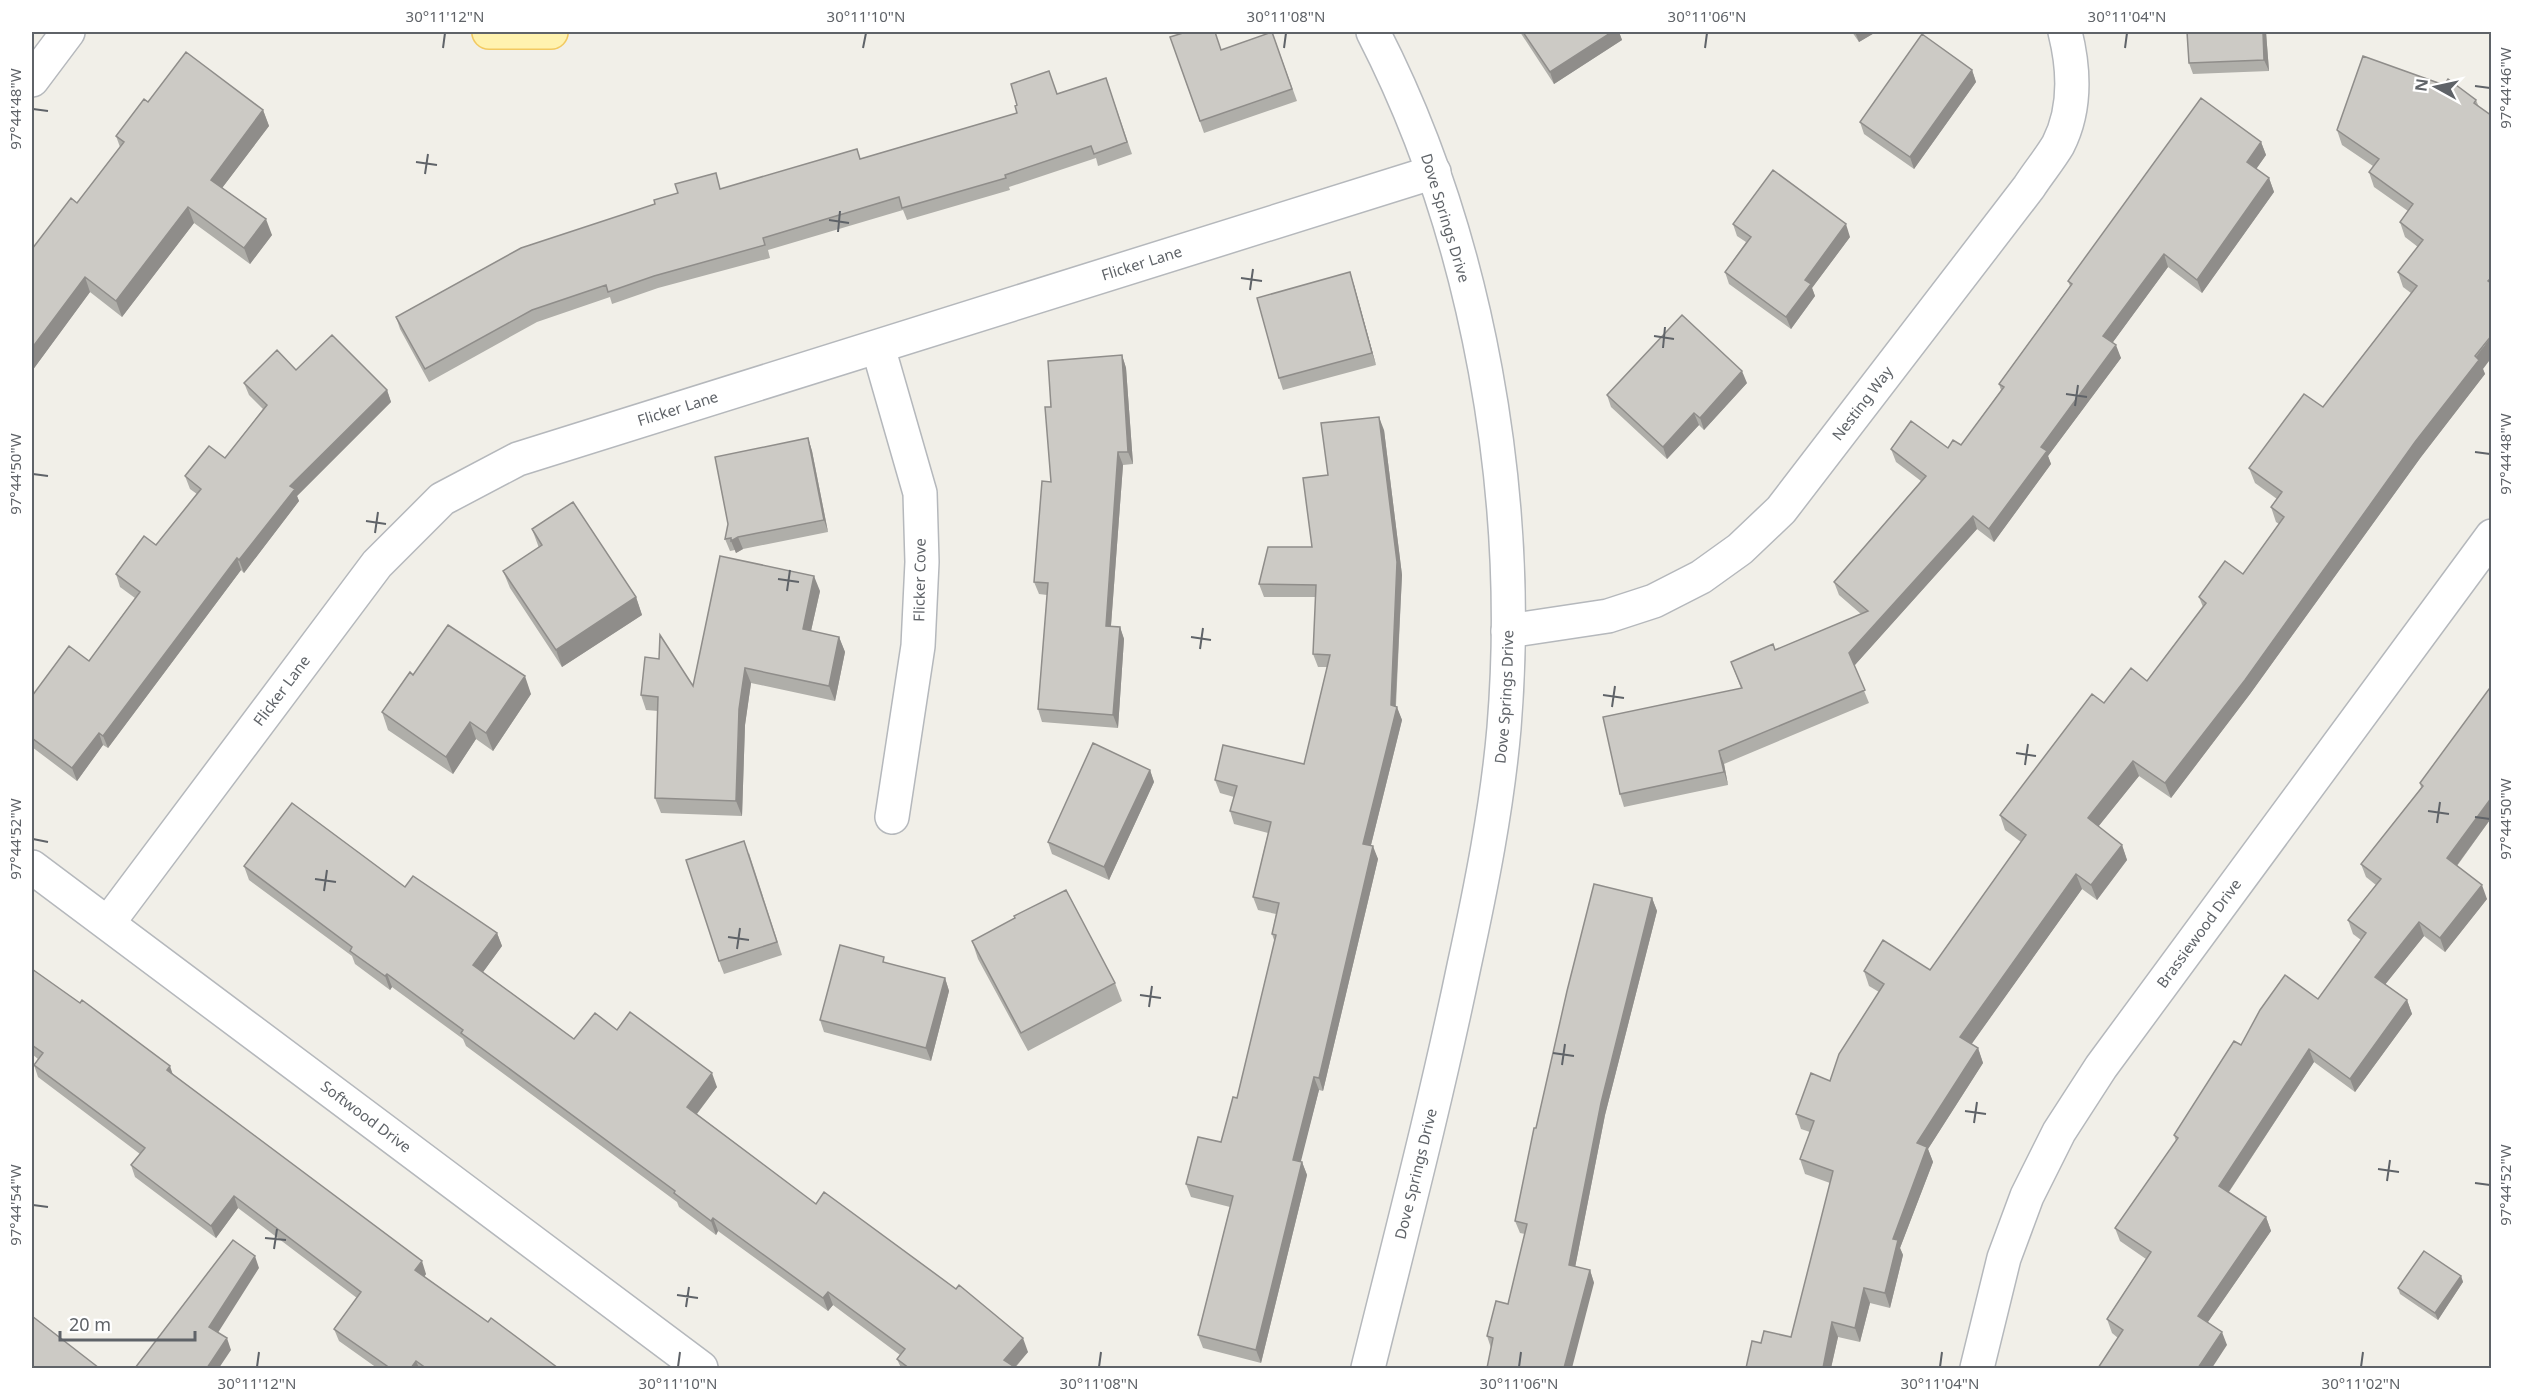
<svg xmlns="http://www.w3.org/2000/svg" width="2523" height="1400" font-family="'Noto Sans',sans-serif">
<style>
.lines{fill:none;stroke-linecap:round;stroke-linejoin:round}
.minor-casing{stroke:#b5b8bc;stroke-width:36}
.major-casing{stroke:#f2c960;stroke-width:36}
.minor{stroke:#fff;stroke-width:33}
.major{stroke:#fff2af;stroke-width:33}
.wall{fill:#afaea9}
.shaded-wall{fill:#8f8d8a}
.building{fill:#cccac5;stroke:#8f8d8a;stroke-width:1.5}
.ticks{fill:none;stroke:#5f6368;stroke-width:2}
.labels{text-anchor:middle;stroke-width:4.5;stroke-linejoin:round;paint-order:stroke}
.street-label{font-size:15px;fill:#5f6368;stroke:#fff}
.neatline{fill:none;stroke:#5f6368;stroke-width:2}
.ticks-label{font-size:15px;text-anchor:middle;fill:#5f6368}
</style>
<rect width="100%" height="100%" fill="#f1efe8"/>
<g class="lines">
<g class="minor-casing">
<g id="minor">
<path d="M32 80 68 32"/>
<path d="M878 347 920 493 922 562 918 646 892 817"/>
<path id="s1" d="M1508 631 1608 616 1654 601 1701 577 1740 549 1781 510 2029 187C2038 173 2049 160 2058 145 2076 110 2074 68 2065 32"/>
<path id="s2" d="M32 867 701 1368"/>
<path id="s3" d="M108 923 377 564 442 499 518 459 1434 172"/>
<path id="s4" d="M1368 1368C1401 1235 1436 1101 1464 966 1481 888 1497 808 1504 728 1523 497 1479 238 1373 32"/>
<path id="s5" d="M1977 1368 2004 1258 2027 1196 2059 1132 2101 1067 2492 536"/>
</g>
</g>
<g class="major-casing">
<path id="major" d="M489 32H551"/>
</g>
<use href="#minor" class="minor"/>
<use href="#major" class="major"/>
</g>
<path class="wall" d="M1272 32 1297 101 1204 133 1170 37 1221 50Z
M1520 32H1619L1622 40 1554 84Z
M1852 32H1876L1859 42Z
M2187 32H2266L2269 71 2193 74 2189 63Z
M1972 70 1976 82 1914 169 1864 134 1860 122Z
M1110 90 1132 154 1098 166 1096 158 1009 187 1010 190 907 220 903 210 768 250 770 258 658 288 612 304 610 297 537 322 429 382 400 329 396 317 721 189 857 149 860 159 1017 113 1057 94Z
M2476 100 2479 107 2483 369 2485 374 2421 457 2250 694 2171 798 2139 776 2098 827 2122 845 2127 860 2097 900 2082 889 1971 1044 1978 1048 1983 1063 1928 1149 1933 1162 1900 1248 1903 1255 1890 1308 1870 1303 1860 1342 1838 1337 1831 1368H1746L1761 1343 1791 1337 1830 1183 1805 1174 1800 1159 1810 1132 1801 1129 1796 1114 1830 1081 1879 992 1869 986 1864 971 1930 970 2021 842 2005 830 2000 815 2104 703 2147 681 2203 607 2199 597 2243 574 2279 524 2276 522 2271 507 2277 499 2255 483 2249 468 2323 407 2411 293 2403 287 2398 272 2418 247 2405 237 2400 222 2408 211 2374 187 2369 172 2373 166 2342 145 2337 130Z
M148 102 263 110 269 126 222 188 272 235 250 264 194 223 122 317 90 292 32 371V249L77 203 120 147 116 136Z
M2261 142 2266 155 2256 169 2269 178 2274 192 2202 293 2168 267 2112 343 2121 358 2048 456 2051 464 1994 542 1977 529 1854 666 1869 703 1724 764 1728 785 1624 807 1620 794 1741 688 1731 662 1775 650 1861 614 1839 595 1834 582 1921 481 1896 462 1891 449 1948 448 1961 445 2001 390 1999 384 2070 286 2068 281Z
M1733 224 1850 237 1812 288 1815 296 1791 329 1729 284 1725 272 1746 242 1737 236Z
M1354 285 1376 365 1283 390 1279 378Z
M1122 355 1126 368 1133 464 1123 465 1111 626 1120 627 1124 639 1118 728 1042 722 1038 709 1047 595 1039 594 1034 582 1051 482V407Z
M296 370 387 390 391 402 297 496 299 501 244 573 241 570 108 748 103 745 77 781 32 747V696L89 661 135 598 120 587 116 574 156 545 197 494 190 489 185 476 225 458 263 409 249 395 244 383Z
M1747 383 1704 430 1699 425 1667 459 1611 407 1607 395Z
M1384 430 1402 575 1396 706 1402 720 1371 845 1378 859 1323 1091 1319 1090 1300 1162H1302L1307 1175 1261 1363 1203 1348 1198 1335 1230 1207 1191 1197 1186 1184 1221 1142 1237 1098 1275 943 1272 934 1276 914 1258 910 1253 897 1268 833 1234 824 1230 811 1234 797 1220 793 1215 780 1304 764 1327 667H1318L1313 654 1316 597H1264L1259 584 1312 547 1328 475Z
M808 438 812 451 828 532 743 549 736 553 735 550 730 551 725 539Z
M532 529 636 597 642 615 562 667 510 588 503 571 539 548Z
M820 591 811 631 839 637 845 652 835 701 751 683 745 725 742 816 661 813 655 798 658 711 646 710 641 695 693 686Z
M413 675 531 694 493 751 476 739 453 774 388 730 382 712Z
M1150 770 1154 782 1109 880 1052 854 1048 842Z
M2420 783 2492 817 2457 866 2487 899 2445 952 2424 936 2385 984 2407 1000 2412 1014 2355 1092 2314 1062 2229 1192 2266 1217 2271 1231 2208 1322 2227 1345 2118 1338 2112 1333 2107 1319 2146 1259 2120 1241 2115 1228 2176 1141 2174 1135 2241 1045 2318 999 2361 940 2353 934 2348 920 2376 885 2366 877 2361 864 2421 788Z
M749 853 782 955 724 974 719 961Z
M244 866 405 887 497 933 502 946 483 972 574 1039 617 1030 717 1087 697 1114 816 1204 1028 1352 1015 1368H1016H901L897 1359 900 1355 833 1305 828 1311 718 1231 716 1235 679 1207 677 1202 466 1046 463 1039 392 987 390 990 355 964 352 956 249 880Z
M1652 898 1657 911 1605 1115 1575 1267 1590 1270 1594 1283 1491 1348 1487 1336 1508 1304 1525 1234 1520 1233 1515 1221Z
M972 941 1115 983 1122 1001 1028 1051 978 959Z
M886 963 945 978 949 991 931 1061 824 1032 820 1020Z
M32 969 173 1075 426 1274 424 1277 488 1322 558 1368H377L339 1341 334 1329 357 1298 238 1208 216 1238 135 1177 131 1165 140 1154 38 1077 34 1065 38 1059 32 1054Z
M2461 1276 2463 1282 2438 1320 2400 1294 2398 1288Z"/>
<path class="shaded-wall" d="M1612 32H1619L1622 40 1554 84 1550 72Z
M1855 32H1876L1859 42Z
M2263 32H2266L2269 71 2264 60Z
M1972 70 1976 82 1914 169 1910 157Z
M263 110 269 126 216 196 211 180Z
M2261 142 2266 155 2252 175 2247 162Z
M2269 178 2274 192 2202 293 2197 280Z
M188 207 194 223 122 317 116 301Z
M266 219 272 235 250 264 244 248Z
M1846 224 1850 237 1812 288 1815 296 1791 329 1786 317 1805 280Z
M2164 254 2168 267 2108 349 2103 336Z
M1350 272 1354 285 1376 365 1372 353Z
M85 277 90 292 32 371V348Z
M2492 335V357L2483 369 2485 374 2421 457 2250 694 2171 798 2165 783Z
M2116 345 2121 358 2048 456 2051 464 1994 542 1989 529 2041 447Z
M1122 355 1126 368 1133 464 1128 452Z
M1742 371 1747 383 1704 430 1700 418Z
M387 390 391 402 297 496 299 501 244 573 239 560 290 486Z
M1694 413 1699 425 1667 459 1663 447Z
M1379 417 1384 430 1402 575 1395 714 1397 707 1402 720 1368 857 1363 844 1391 705Z
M808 438 812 451 828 532 824 520Z
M1118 452 1123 465 1110 638 1106 626Z
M1973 516 1977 529 1854 666 1849 653Z
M738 537 743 549 736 553 731 541Z
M237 558 241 570 108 748 103 736Z
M814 576 820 591 808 644 803 629Z
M636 597 642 615 562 667 556 650Z
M1120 627 1124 639 1118 728 1113 715Z
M839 637 845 652 835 701 829 686Z
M745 668 751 683 745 725 742 816 736 801 739 709Z
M525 676 531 694 493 751 486 733Z
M470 722 476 739 453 774 446 757Z
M99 733 103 745 77 781 72 768Z
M1719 751 1724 764 1728 785 1724 772Z
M2133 761 2139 776 2093 833 2088 818Z
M1150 770 1154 782 1109 880 1104 867Z
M2492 797V817L2452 872 2447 858Z
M2122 845 2127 860 2097 900 2091 885Z
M1373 846 1378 859 1323 1091 1319 1078Z
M2076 874 2082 889 1966 1052 1960 1037Z
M2482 885 2487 899 2445 952 2440 938Z
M1652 898 1657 911 1605 1115 1573 1278 1569 1265 1601 1103Z
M2419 922 2424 936 2380 991 2375 977Z
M497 933 502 946 478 979 473 965Z
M387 974 392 987 390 990 385 976Z
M945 978 949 991 931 1061 926 1048Z
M2407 1000 2412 1014 2355 1092 2350 1079Z
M1978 1048 1983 1063 1928 1149 1933 1162 1900 1248 1903 1255 1890 1308 1885 1293 1893 1239 1917 1143Z
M2309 1049 2314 1062 2224 1199 2219 1186Z
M170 1066 174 1078 167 1070Z
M712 1073 717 1087 692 1120 687 1107Z
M1314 1077 1319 1090 1298 1173 1293 1160Z
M1302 1162 1307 1175 1261 1363 1256 1350Z
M234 1196 238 1208 216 1238 211 1226Z
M2266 1217 2271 1231 2203 1329 2198 1316Z
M713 1218 718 1231 716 1235 711 1221Z
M255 1256 259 1268 214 1339 209 1327Z
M422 1261 426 1274 420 1283 415 1270Z
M1590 1270 1594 1283 1572 1368H1564Z
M2461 1276 2463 1282 2438 1320 2435 1313Z
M1864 1288 1870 1303 1860 1342 1855 1328Z
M828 1292 833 1305 828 1311 823 1298Z
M1832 1322 1838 1337 1831 1368H1823Z
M2222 1332 2227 1345 2212 1368H2198Z
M227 1338 231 1350 219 1368H207Z
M1023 1338 1028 1352 1014 1368 1004 1360Z
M416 1361 419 1368H411Z"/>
<path class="building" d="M1186 32H1215L1221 50 1272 32 1292 89 1200 121 1170 37Z
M1523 32H1612L1550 72Z
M2187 32H2263L2264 60 2189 63Z
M1922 34 1972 70 1910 157 1860 122Z
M186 52 263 110 211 180 266 219 244 248 188 207 116 301 85 277 32 348V249L71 198 77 203 124 142 116 136 144 99 148 102Z
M2363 56 2444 85 2448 79 2476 100 2474 103 2492 116V277L2488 281 2492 284V335L2475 356 2479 360 2415 442 2245 680 2165 783 2133 761 2088 818 2122 845 2091 885 2076 874 1960 1037 1978 1048 1917 1143 1927 1147 1893 1239 1898 1240 1885 1293 1864 1288 1855 1328 1832 1322 1823 1368H1746L1752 1341 1761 1343 1764 1331 1791 1337 1833 1171 1800 1159 1814 1121 1796 1114 1811 1073 1830 1081 1839 1054 1884 984 1864 971 1883 940 1930 970 2026 835 2000 815 2092 694 2104 703 2131 668 2147 681 2206 603 2199 597 2225 561 2243 574 2284 517 2271 507 2282 492 2249 468 2304 394 2323 407 2417 286 2398 272 2423 240 2400 222 2413 204 2369 172 2379 159 2337 130Z
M1049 71 1057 94 1106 78 1127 142 1094 154 1091 146 1005 175 1006 178 902 208 899 197 763 238 765 245 654 276 608 292 606 285 532 310 425 369 396 317 521 248 655 204 654 200 678 193 675 184 716 173 720 189 857 149 860 159 1017 113 1015 106 1017 105 1011 84Z
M2201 98 2261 142 2247 162 2269 178 2197 280 2164 254 2103 336 2116 345 2041 447 2047 451 1989 529 1973 516 1849 653 1865 690 1719 751 1724 772 1620 794 1603 717 1742 688 1731 662 1773 644 1775 650 1868 611 1834 582 1926 476 1891 449 1911 421 1948 448 1953 440 1961 445 2004 387 1999 384 2072 284 2068 281Z
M1773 170 1846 224 1805 280 1811 284 1786 317 1725 272 1751 237 1733 224Z
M1350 272 1372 353 1279 378 1257 298Z
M1682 315 1742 371 1700 418 1694 413 1663 447 1607 395Z
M332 335 387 390 290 486 295 489 239 560 237 558 103 736 99 733 72 768 32 738V696L69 646 89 661 140 592 116 574 144 536 156 545 201 489 185 476 209 446 225 458 267 405 244 383 277 350 296 370Z
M1122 355 1128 452H1118L1106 626 1120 627 1113 715 1038 709 1048 583 1034 582 1042 481 1051 482 1045 407H1051L1048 361Z
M1379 417 1397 562 1391 705 1397 707 1363 844 1373 846 1319 1078 1314 1077 1293 1160 1302 1162 1256 1350 1198 1335 1233 1196 1186 1184 1198 1137 1221 1142 1233 1097 1237 1098 1276 935 1272 934 1279 903 1253 897 1271 822 1230 811 1237 786 1215 780 1223 745 1304 764 1330 655 1313 654 1316 585 1259 584 1268 547H1312L1303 478 1328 475 1321 423Z
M808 438 824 520 738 537 731 541V538L725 539 728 524 715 457Z
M573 502 636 597 556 650 503 571 542 545 532 529Z
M720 556 814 576 803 629 839 637 829 686 745 668 739 709 736 801 655 798 658 697 641 695 645 657 659 659 660 635 693 686Z
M448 625 525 676 486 733 470 722 446 757 382 712 410 672 413 675Z
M2492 685V797L2447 858 2482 885 2440 938 2419 922 2375 977 2407 1000 2350 1079 2309 1049 2219 1186 2266 1217 2198 1316 2222 1332 2198 1368H2098L2123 1330 2107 1319 2151 1252 2115 1228 2178 1138 2174 1135 2234 1041 2241 1045 2260 1010 2285 975 2318 999 2366 933 2348 920 2381 879 2361 864 2423 786 2420 783Z
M1093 743 1150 770 1104 867 1048 842Z
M292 803 405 887 413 876 497 933 473 965 574 1039 595 1013 617 1030 630 1012 712 1073 687 1107 816 1204 824 1192 956 1289 959 1285 1023 1338 1004 1360 1016 1368H909L897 1359 905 1349 828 1292 823 1298 713 1218 711 1221 674 1193 675 1191 461 1033 463 1030 387 974 385 976 350 951 352 947 244 866Z
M744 841 777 942 719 961 686 860Z
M1594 884 1652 898 1601 1103 1569 1265 1590 1270 1564 1368H1487L1493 1338 1487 1336 1496 1301 1508 1304 1527 1224 1515 1221 1534 1128H1536L1567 991Z
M1066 890 1115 983 1021 1033 972 941 1015 918 1014 916Z
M840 945 884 957 883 962 945 978 926 1048 820 1020Z
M32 969 80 1003 82 1000 170 1066 167 1070 422 1261 415 1270 488 1322 491 1318 558 1368H426L416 1361 411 1368H390L334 1329 361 1292 234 1196 211 1226 131 1165 145 1148 34 1065 43 1053 32 1045Z
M233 1240 255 1256 209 1327 227 1338 207 1368H135Z
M2424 1251 2461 1276 2435 1313 2398 1288Z
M32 1316 99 1368H32Z"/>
<path class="ticks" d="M443 48 445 33M863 48 866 33M1284 48 1286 33M1705 48 1707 33M2125 48 2127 33M2475 86 2490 88M33 109 48 111M416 162 437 165M425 174 428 154M829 220 849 223M838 232 840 211M1241 278 1262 281M1250 290 1253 269M1654 336 1674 339M1663 348 1665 327M2066 394 2087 397M2075 406 2078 385M2475 452 2490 454M33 474 48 476M366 521 386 524M375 533 378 512M778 579 799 582M787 591 790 570M1191 637 1211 640M1200 649 1203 628M1603 695 1624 698M1612 707 1615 686M2016 753 2036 756M2025 765 2028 744M2428 811 2449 814M2475 817 2490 819M2437 823 2440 802M33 839 48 842M315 879 336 882M324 891 327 870M728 937 749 940M737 949 740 928M1140 995 1161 998M1149 1007 1152 986M1553 1053 1574 1056M1562 1065 1565 1044M1965 1111 1986 1114M1974 1123 1977 1102M2378 1169 2399 1172M2387 1181 2390 1160M2475 1183 2490 1185M33 1205 48 1207M265 1238 286 1240M274 1249 277 1229M677 1295 698 1298M686 1307 689 1287M257 1367 259 1352M678 1367 680 1352M1099 1367 1101 1352M1519 1367 1521 1352M1940 1367 1942 1352M2361 1367 2363 1352"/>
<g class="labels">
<g class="street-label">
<text transform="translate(1445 218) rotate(73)" y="5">Dove Springs Drive</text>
<text dy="5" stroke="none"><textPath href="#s3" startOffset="1280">Flicker Lane</textPath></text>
<text dy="5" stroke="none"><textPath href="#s1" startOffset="441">Nesting Way</textPath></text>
<text dy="5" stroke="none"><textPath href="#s3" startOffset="794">Flicker Lane</textPath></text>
<text transform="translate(920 580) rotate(-89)" y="5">Flicker Cove</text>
<text dy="5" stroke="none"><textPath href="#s3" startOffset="290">Flicker Lane</textPath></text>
<text dy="5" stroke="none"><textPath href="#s4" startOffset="686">Dove Springs Drive</textPath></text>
<text dy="5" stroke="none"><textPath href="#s5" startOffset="494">Brassiewood Drive</textPath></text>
<text dy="5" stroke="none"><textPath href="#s2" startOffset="417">Softwood Drive</textPath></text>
<text dy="5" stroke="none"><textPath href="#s4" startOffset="200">Dove Springs Drive</textPath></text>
</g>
</g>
<rect width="2523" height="1400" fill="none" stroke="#ffffff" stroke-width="66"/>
<g transform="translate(2436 87) rotate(278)" stroke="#ffffff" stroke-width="4.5" paint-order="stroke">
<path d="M0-4.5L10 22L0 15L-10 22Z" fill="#5f6368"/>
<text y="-9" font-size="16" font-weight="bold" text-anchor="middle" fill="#5f6368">N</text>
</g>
<path d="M60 1331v9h135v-9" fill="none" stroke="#5f6368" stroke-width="3"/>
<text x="69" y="1331" font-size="18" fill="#5f6368" stroke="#ffffff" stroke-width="4.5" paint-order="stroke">20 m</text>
<rect x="33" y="33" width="2457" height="1334" class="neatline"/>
<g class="ticks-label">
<text x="445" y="22">30°11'12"N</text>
<text x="866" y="22">30°11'10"N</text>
<text x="1286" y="22">30°11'08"N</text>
<text x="1707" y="22">30°11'06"N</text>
<text x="2127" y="22">30°11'04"N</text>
<text transform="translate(2506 88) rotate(-90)" y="5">97°44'46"W</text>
<text transform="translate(16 109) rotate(-90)" y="5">97°44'48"W</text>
<text transform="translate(2506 454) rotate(-90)" y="5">97°44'48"W</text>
<text transform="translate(16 474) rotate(-90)" y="5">97°44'50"W</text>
<text transform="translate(2506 819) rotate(-90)" y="5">97°44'50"W</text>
<text transform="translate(16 839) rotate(-90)" y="5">97°44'52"W</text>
<text transform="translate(2506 1185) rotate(-90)" y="5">97°44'52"W</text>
<text transform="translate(16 1205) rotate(-90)" y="5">97°44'54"W</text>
<text x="257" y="1389">30°11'12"N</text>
<text x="678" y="1389">30°11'10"N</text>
<text x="1099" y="1389">30°11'08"N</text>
<text x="1519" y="1389">30°11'06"N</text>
<text x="1940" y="1389">30°11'04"N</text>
<text x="2361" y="1389">30°11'02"N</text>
</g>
</svg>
